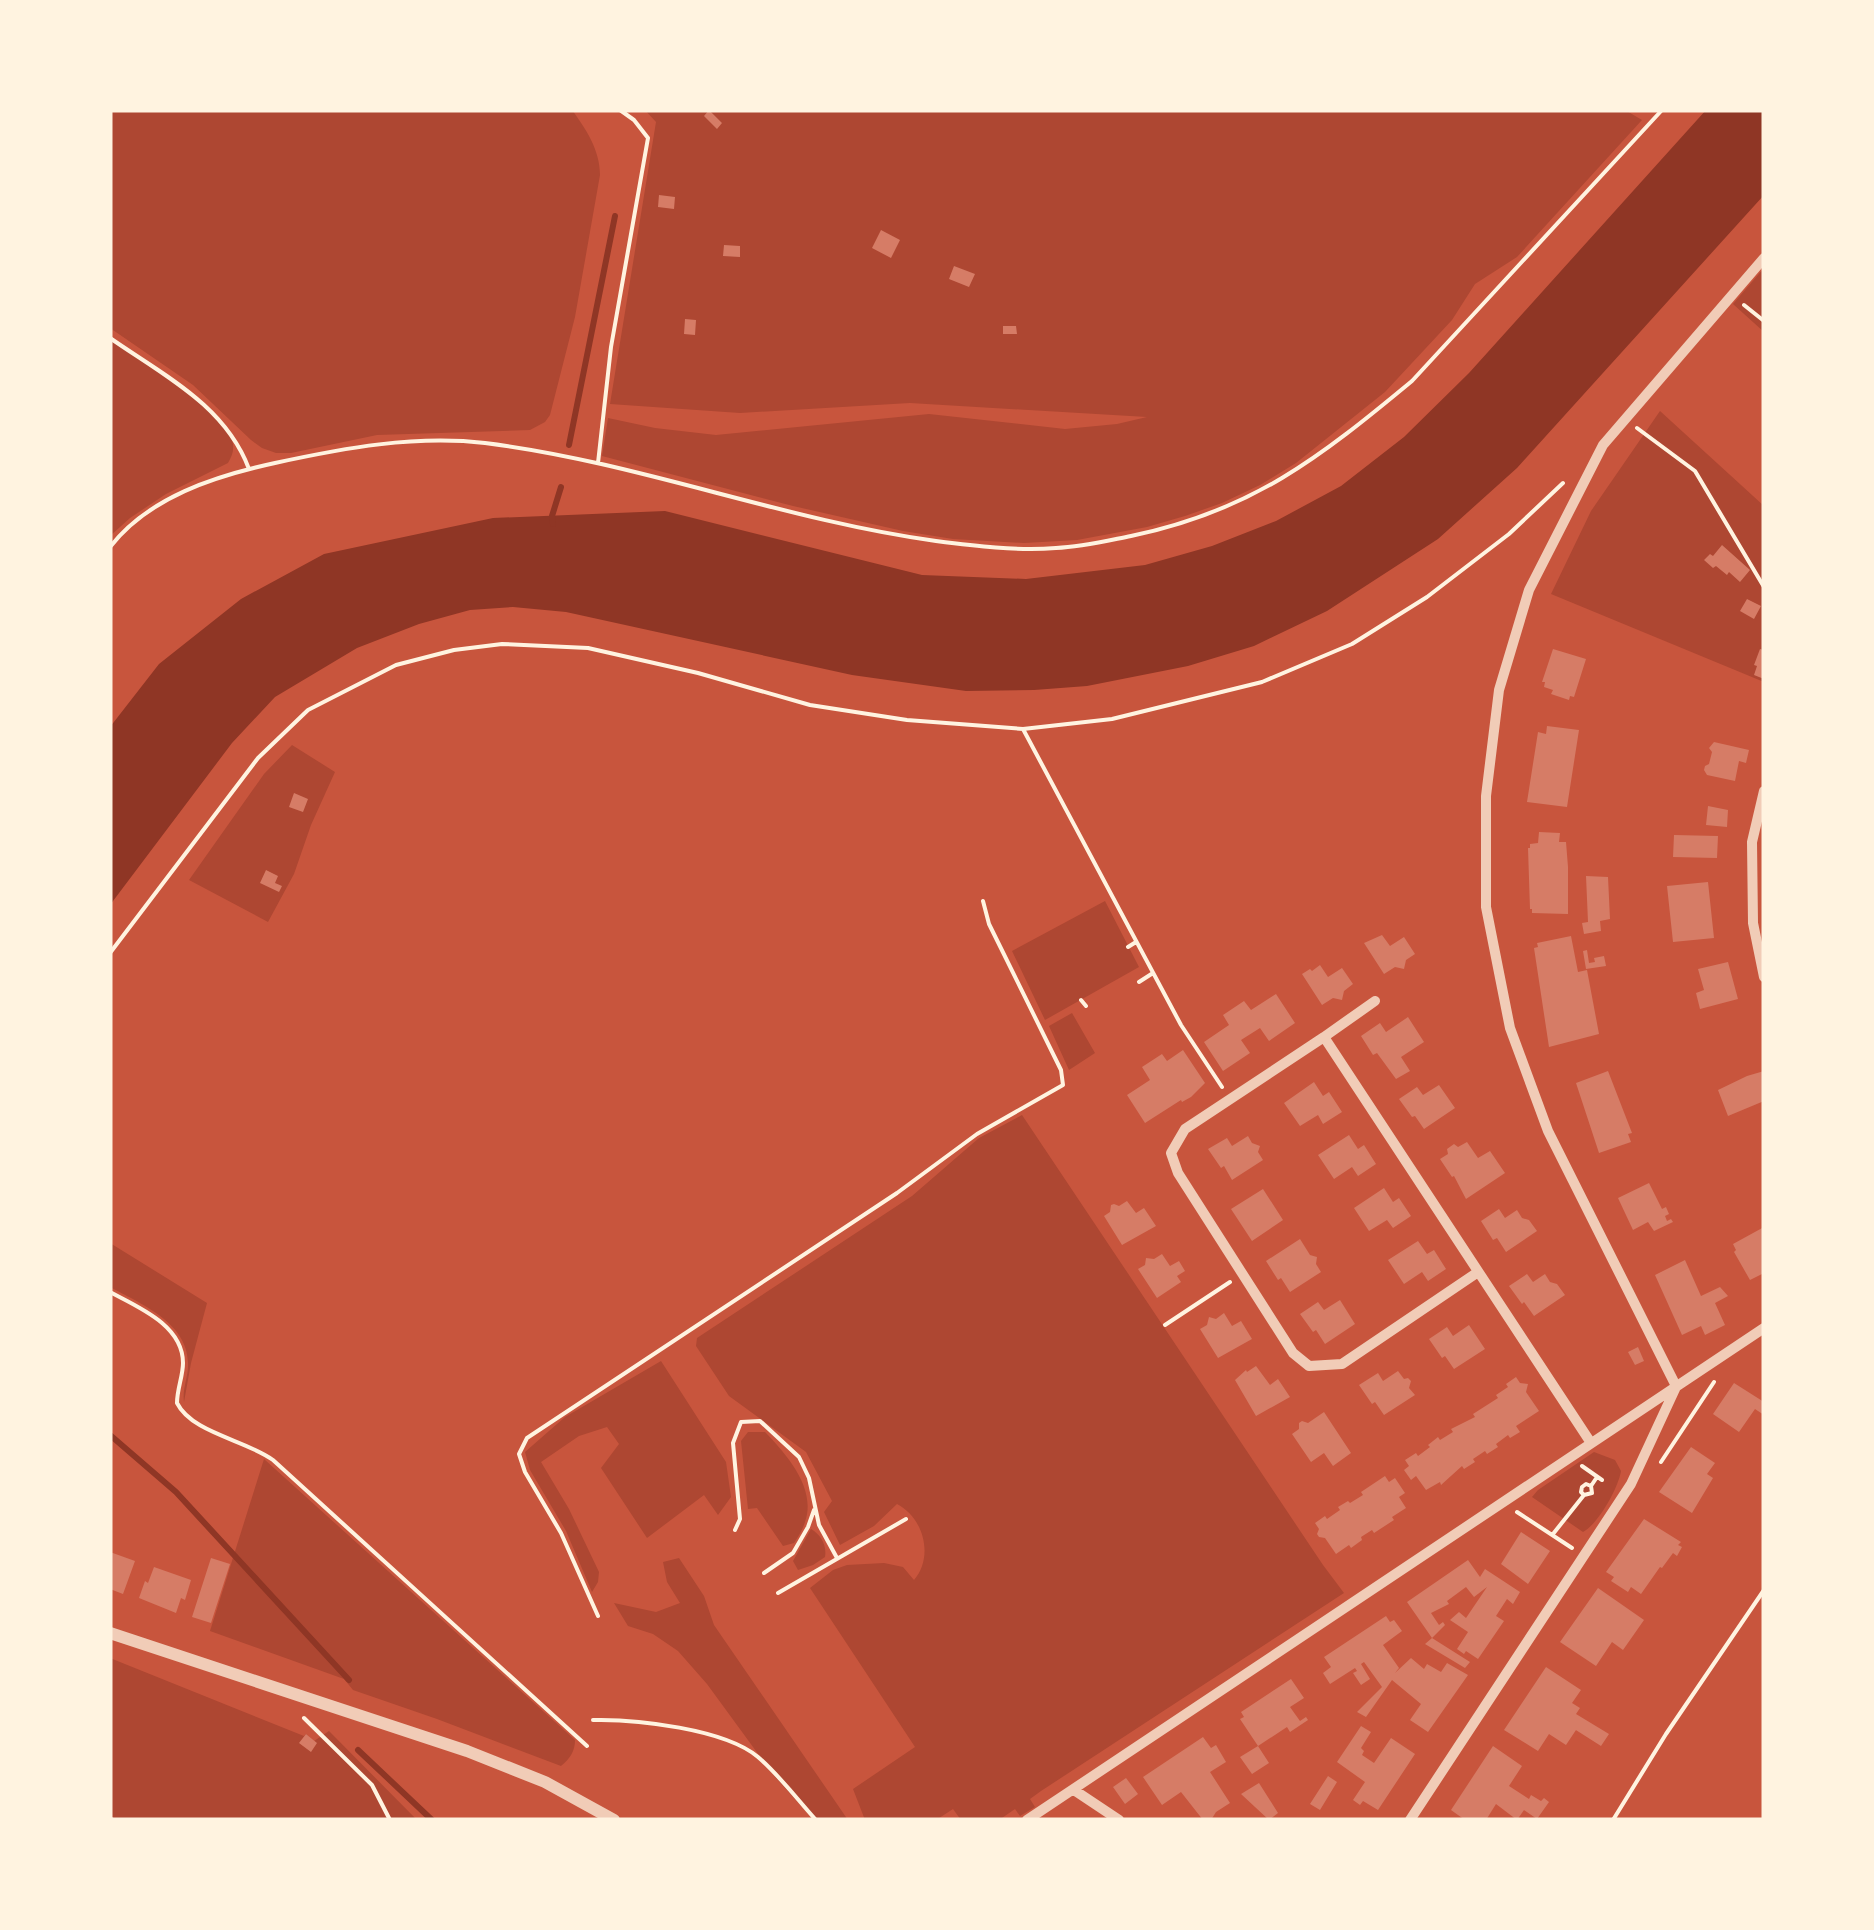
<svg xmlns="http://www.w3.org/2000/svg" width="1874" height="1930" font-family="'Exo 2',sans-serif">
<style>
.green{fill:#ae4732}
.water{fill:#8f3625}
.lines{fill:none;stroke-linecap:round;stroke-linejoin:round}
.stream{stroke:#8f3625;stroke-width:6}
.building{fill:#d67c66}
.path{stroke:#fff3e0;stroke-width:4}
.minor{stroke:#f1ccb7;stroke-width:10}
.tertiary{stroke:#f1ccb7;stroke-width:12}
</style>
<rect width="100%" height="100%" fill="#c8553d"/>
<path class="green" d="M110 110H572C586 129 600 150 600 175L575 317 550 415 545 422 530 430 377 435 291 453H276L262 448 251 440 193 385 110 328Z
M645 110H1625L1642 120 1517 257 1475 284 1452 320 1385 392 1296 463 1260 485 1222 503 1185 516 1147 527 1077 540 1024 543 953 539 903 531 793 506 602 456 608 418 655 428 716 435 929 414 1065 429 1117 424 1147 417 910 403 740 413 610 404 656 122Z
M1764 268V332L1733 304Z
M110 338C140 358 220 407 232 440 235 449 232 456 228 463L166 494 130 518 110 536Z
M1660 411 1764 506V682L1551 594 1591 511Z
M292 745 335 772 311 825 294 874 268 922 189 880 264 774Z
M1105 901 1139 967 1045 1020 1012 951Z
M1072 1013 1095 1053 1069 1070 1049 1026Z
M1022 1115 1323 1565 1344 1593 1041 1791 1030 1799 1035 1807 1020 1816 1015 1809 999 1820H961L953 1809 936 1820H865L853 1789 915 1747 810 1588 833 1570 847 1565 884 1563 903 1567 914 1580C934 1557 924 1518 897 1504L874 1526 840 1545 824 1512 832 1501 806 1452 729 1396 696 1346 697 1338 912 1196 979 1138Z
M110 1243 207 1303 191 1363 184 1402C182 1388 189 1376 188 1362 187 1322 139 1303 110 1287Z
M661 1361 726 1462 731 1497 718 1515 704 1495 647 1538 601 1468 619 1444 607 1427 579 1436 541 1462 569 1509 599 1572 598 1582 592 1592 566 1531 530 1470 525 1452 565 1417Z
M748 1432H765C786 1454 817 1488 805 1522 803 1529 798 1537 794 1543L783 1546 757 1508 748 1509 741 1441Z
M1594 1452 1615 1460 1621 1471C1618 1489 1598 1524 1583 1532L1532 1497 1538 1490Z
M264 1459 575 1740C575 1751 570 1759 561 1766L437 1719 353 1690 344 1679 210 1631Z
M811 1529C821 1535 827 1545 825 1557L813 1565 798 1570 793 1561Z
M679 1558 704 1596 714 1625 848 1820H814L775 1777 707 1684 678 1651 653 1634 628 1626 614 1603 656 1612 680 1603 667 1582 663 1562Z
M110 1658 304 1736 306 1734 314 1741 329 1731 417 1820H110Z"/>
<path class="water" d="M1706 110H1764V195L1517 468 1438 539 1327 611 1254 646 1188 666 1087 686 1034 690 966 691 852 675 566 612 513 607 470 610 419 624 357 648 275 697 232 743 110 905V727L159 664 241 599 324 554 493 518 665 511 922 575 1026 579 1145 565 1212 546 1276 521 1341 486 1404 437 1469 373Z"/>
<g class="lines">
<path class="stream" d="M569 445 615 216
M553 524 552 516 561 487
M110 1435 176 1492 349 1680
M358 1750 432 1820"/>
</g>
<path class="building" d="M709 110 722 123 717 129 704 116Z
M659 195 675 197 674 209 658 207Z
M881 230 900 240 891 258 872 248Z
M724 245 740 246V257L723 256Z
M954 266 975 274 969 287 949 279Z
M685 319 696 320 695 335 684 334Z
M1003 326H1016L1017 334H1003Z
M1722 545 1750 570 1740 582 1729 572 1727 575 1716 566 1713 568 1704 560 1710 554 1713 556Z
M1747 599 1761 606 1754 619 1740 611Z
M1553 649 1586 659 1574 697 1570 696 1569 700 1551 694 1553 690 1544 687 1545 682H1542Z
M1760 649 1764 650V679L1754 675 1757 666 1754 665Z
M1547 726 1579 730 1567 807 1527 802 1538 732 1546 734Z
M1714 742 1749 750 1746 763 1739 761 1735 781 1707 775 1704 770 1705 766 1709 764 1712 752 1709 748Z
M294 793 308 799 303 812 289 807Z
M1708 806 1728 810 1727 827 1706 825Z
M1539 832 1560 833 1559 842H1566L1568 867V914L1532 913V909H1530L1528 848H1530V844L1538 843Z
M1674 835 1718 836 1717 858 1673 857Z
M266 870 278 876 275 883 282 886 279 892 260 883Z
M1586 876 1608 877 1610 919 1600 921 1601 931 1584 934 1582 923 1588 922Z
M1708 882 1714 938 1673 942 1667 886Z
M1382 935 1390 946 1404 937 1415 954 1406 960 1404 969 1395 967 1384 974 1364 943Z
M1571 936 1578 972 1587 970 1599 1034 1549 1047 1534 948 1538 947 1537 943Z
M1587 950 1589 963 1595 962 1594 958 1604 956 1606 966 1586 969 1583 951Z
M1728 962 1738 999 1700 1009 1696 993 1704 990 1698 969Z
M1320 965 1328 977 1342 968 1353 984 1344 991 1342 1000 1333 998 1322 1005 1302 974 1310 969 1312 971Z
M1276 994 1295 1023 1269 1041 1260 1028 1241 1040 1250 1053 1223 1071 1204 1042 1229 1025 1223 1015 1244 1001 1251 1010Z
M1408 1017 1424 1042 1401 1057 1410 1071 1396 1079 1377 1053 1373 1055 1361 1036 1380 1023 1386 1032Z
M1183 1050 1205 1083 1191 1097 1182 1102 1181 1100 1145 1123 1127 1095 1150 1080 1142 1067 1162 1054 1167 1061Z
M1608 1071 1632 1133 1628 1134 1631 1142 1599 1153 1576 1083Z
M1764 1071V1101L1728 1116 1718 1090 1747 1076Z
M1314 1082 1323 1096 1329 1092 1342 1112 1323 1124 1318 1115 1300 1126 1284 1103Z
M1439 1085 1455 1108 1424 1129 1415 1116 1412 1117 1399 1099 1417 1087 1423 1095Z
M1349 1135 1358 1149 1364 1145 1376 1164 1358 1176 1352 1167 1334 1179 1318 1155Z
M1248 1136 1252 1143 1260 1146 1258 1152 1263 1160 1232 1180 1224 1166 1221 1168 1208 1149 1227 1138 1232 1146Z
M1467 1142 1478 1158 1490 1151 1505 1173 1466 1199 1454 1176 1452 1177 1440 1159 1448 1154 1447 1149 1454 1144 1458 1147Z
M1649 1183 1662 1209 1666 1207 1669 1214 1665 1216 1667 1221 1671 1219 1673 1222 1654 1231 1648 1222 1633 1230 1618 1198Z
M1384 1188 1393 1202 1399 1198 1411 1216 1393 1228 1387 1220 1369 1231 1354 1208Z
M1263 1189 1283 1220 1252 1241 1231 1209Z
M1127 1201 1136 1213 1144 1208 1156 1226 1122 1245 1104 1216 1110 1212 1111 1205 1114 1204 1119 1206Z
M1499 1209 1505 1218 1517 1210 1522 1218 1529 1220 1537 1231 1506 1252 1497 1238 1493 1240 1481 1221Z
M1764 1227V1273L1750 1280 1734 1252 1736 1250 1733 1244Z
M1300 1239 1310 1255 1317 1257 1316 1264 1321 1272 1290 1292 1281 1278 1278 1280 1266 1261Z
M1418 1241 1427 1254 1434 1250 1446 1269 1428 1281 1422 1272 1404 1284 1388 1260Z
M1162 1254 1170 1266 1179 1261 1185 1271 1177 1276 1181 1282 1157 1298 1138 1269 1145 1265 1146 1258 1154 1259Z
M1685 1260 1701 1296 1720 1287 1728 1296 1715 1303 1725 1325 1705 1335 1701 1326 1682 1335 1655 1275Z
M1527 1274 1533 1282 1545 1274 1550 1282 1557 1284 1565 1295 1534 1316 1524 1302 1522 1304 1509 1286Z
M1340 1300 1355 1324 1325 1344 1316 1330 1313 1332 1300 1314 1318 1302 1324 1310Z
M1224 1313 1232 1326 1241 1321 1252 1339 1218 1358 1200 1329 1207 1325 1209 1317 1216 1319Z
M1469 1325 1485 1349 1454 1369 1445 1356 1442 1358 1429 1339 1447 1327 1453 1336Z
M1638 1347 1644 1361 1635 1365 1628 1352Z
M1256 1366 1270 1385 1278 1379 1290 1397 1256 1416 1235 1380 1246 1370 1247 1372Z
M1398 1371 1404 1379 1408 1378 1411 1381 1409 1388 1415 1395 1384 1415 1375 1402 1372 1404 1359 1385 1378 1373 1383 1381Z
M1516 1377 1520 1383 1528 1384 1526 1392 1539 1411 1516 1426 1520 1432 1510 1438 1508 1435 1496 1444 1498 1447 1487 1454 1485 1451 1473 1459 1475 1462 1464 1469 1462 1466 1441 1485 1440 1482 1426 1490 1416 1476 1411 1480 1404 1470 1409 1466 1405 1460 1416 1453 1418 1456 1430 1447 1428 1445 1438 1437 1440 1440 1453 1432 1451 1429 1475 1417 1473 1414 1498 1398 1496 1395 1508 1387 1506 1384Z
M1734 1383 1764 1402V1415L1755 1409 1739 1432 1713 1414Z
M1324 1412 1351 1453 1333 1466 1324 1453 1311 1462 1292 1434 1299 1429V1423L1302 1421 1308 1423Z
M1691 1447 1715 1463 1707 1474 1713 1478 1692 1513 1659 1492Z
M1385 1476 1389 1482 1395 1478 1405 1493 1399 1497 1406 1508 1392 1517 1394 1520 1374 1533 1372 1530 1361 1537 1362 1540 1351 1548 1349 1545 1336 1554 1325 1538 1319 1537 1317 1534 1319 1529 1315 1523 1325 1516 1327 1519 1340 1510 1338 1507 1348 1501 1350 1503 1363 1495 1361 1492Z
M1644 1519 1681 1542 1678 1545 1682 1547 1677 1556 1673 1553 1662 1568 1660 1567 1641 1594 1631 1587 1628 1592 1611 1581 1614 1577 1606 1572Z
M1521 1532 1550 1551 1528 1584 1501 1564Z
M110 1552 135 1561 123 1594 110 1589Z
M211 1558 230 1564 211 1623 192 1617Z
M1468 1560 1480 1577 1485 1569 1520 1592 1513 1604 1507 1599 1496 1616 1504 1621 1478 1659 1466 1651 1464 1654 1457 1649 1468 1632 1450 1620 1459 1612 1466 1618 1487 1587 1474 1597 1466 1587 1447 1601 1449 1604 1431 1613 1439 1625 1443 1622 1445 1625 1432 1638 1470 1662 1465 1668 1425 1644 1432 1638 1407 1602Z
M154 1567 191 1580 185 1600 181 1598 176 1613 139 1598 145 1581 148 1583Z
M1598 1588 1644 1620 1623 1650 1612 1642 1596 1666 1560 1642Z
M1386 1616 1390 1622 1394 1620 1402 1631 1383 1645 1399 1668 1395 1673 1411 1658 1424 1669 1427 1664 1441 1672 1447 1663 1468 1675 1428 1732 1410 1720 1421 1704 1392 1680 1366 1717 1357 1712 1382 1687 1364 1662 1361 1664 1370 1679 1361 1685 1353 1673 1357 1671 1355 1668 1330 1684 1323 1673 1331 1667 1324 1657Z
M1546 1667 1581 1690 1572 1703 1580 1708 1576 1714 1609 1734 1601 1746 1568 1725 1576 1730 1566 1745 1549 1734 1538 1751 1504 1730Z
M1291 1679 1304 1698 1290 1707 1300 1721 1306 1717 1308 1720 1290 1732 1287 1727 1258 1746 1269 1763 1252 1774 1240 1757 1258 1746 1240 1719 1244 1717 1241 1712Z
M1361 1726 1371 1732 1361 1748 1364 1751 1362 1755 1374 1763 1391 1738 1415 1754 1378 1810 1363 1801 1360 1805 1353 1800 1365 1782 1337 1762Z
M306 1734 317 1743 311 1752 299 1743Z
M1203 1737 1211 1748 1216 1745 1226 1762 1210 1772 1230 1803 1216 1812 1211 1820H1203L1181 1792 1162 1805 1143 1777Z
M1493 1746 1522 1766 1509 1786 1529 1799 1531 1795 1541 1801 1544 1798 1549 1802 1537 1819 1524 1810 1517 1820 1496 1804 1486 1820H1465L1451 1810Z
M1328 1776 1337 1782 1320 1810 1310 1804Z
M1126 1778 1138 1794 1125 1804 1113 1787Z
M1259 1783 1278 1813 1269 1820 1241 1794Z"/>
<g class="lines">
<path class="path" d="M1744 305 1764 321
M110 338C163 375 225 405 249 469
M1637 428 1695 471 1764 587
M598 463 611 347 648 138 634 120 620 110
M110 547C149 497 215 476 275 463 344 448 414 435 485 443 638 462 783 520 936 541 975 546 1016 551 1056 548 1082 547 1106 541 1131 536 1252 511 1319 458 1412 381L1662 110
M1023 729 1181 1025 1222 1087
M1128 947 1136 942
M110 953 258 758 308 710 396 665 454 650 502 644 588 648 698 673 810 705 907 720 1023 729 1112 719 1262 682 1352 644 1427 597 1509 534 1563 483
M1139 982 1153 973
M1081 1000 1086 1006
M110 1292C138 1307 183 1325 183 1363 183 1376 177 1389 177 1403 192 1433 246 1440 273 1460L587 1746
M1165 1325 1230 1282
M1661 1462 1714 1382
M1582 1466 1602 1480
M1591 1486 1586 1484 1582 1487 1581 1492 1584 1495 1592 1493 1591 1486 1597 1477
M1517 1512 1572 1548
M735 1530 740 1519 733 1443 741 1422 760 1421 799 1457 809 1478 819 1525 837 1558
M1553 1534 1584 1495
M764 1573 793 1553 808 1527 814 1510
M778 1593 906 1519
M598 1616 561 1533 525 1472 519 1454 527 1438 897 1193 977 1134 1063 1085 1061 1070 989 924 983 901
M304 1718 372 1785 390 1820
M593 1720C636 1719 725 1729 758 1757 779 1775 797 1799 816 1820
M110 1819 113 1820
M1613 1820 1666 1734 1764 1590"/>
<path class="minor" d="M1764 791 1752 842 1753 923 1764 977
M1324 1037 1375 1001
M1478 1272 1342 1364 1309 1366 1293 1353 1178 1173 1171 1153 1185 1129 1324 1037 1591 1443
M1676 1386 1548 1131 1510 1028 1486 907V796L1499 690 1529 590 1603 445 1764 258
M1074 1790 1119 1820
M1027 1820 1764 1328
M1410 1820 1631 1484 1676 1387"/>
<path class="tertiary" d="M110 1633 467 1751 545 1782 614 1820"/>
</g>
<rect width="1874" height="1930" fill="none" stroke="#fff3e0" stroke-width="225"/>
</svg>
